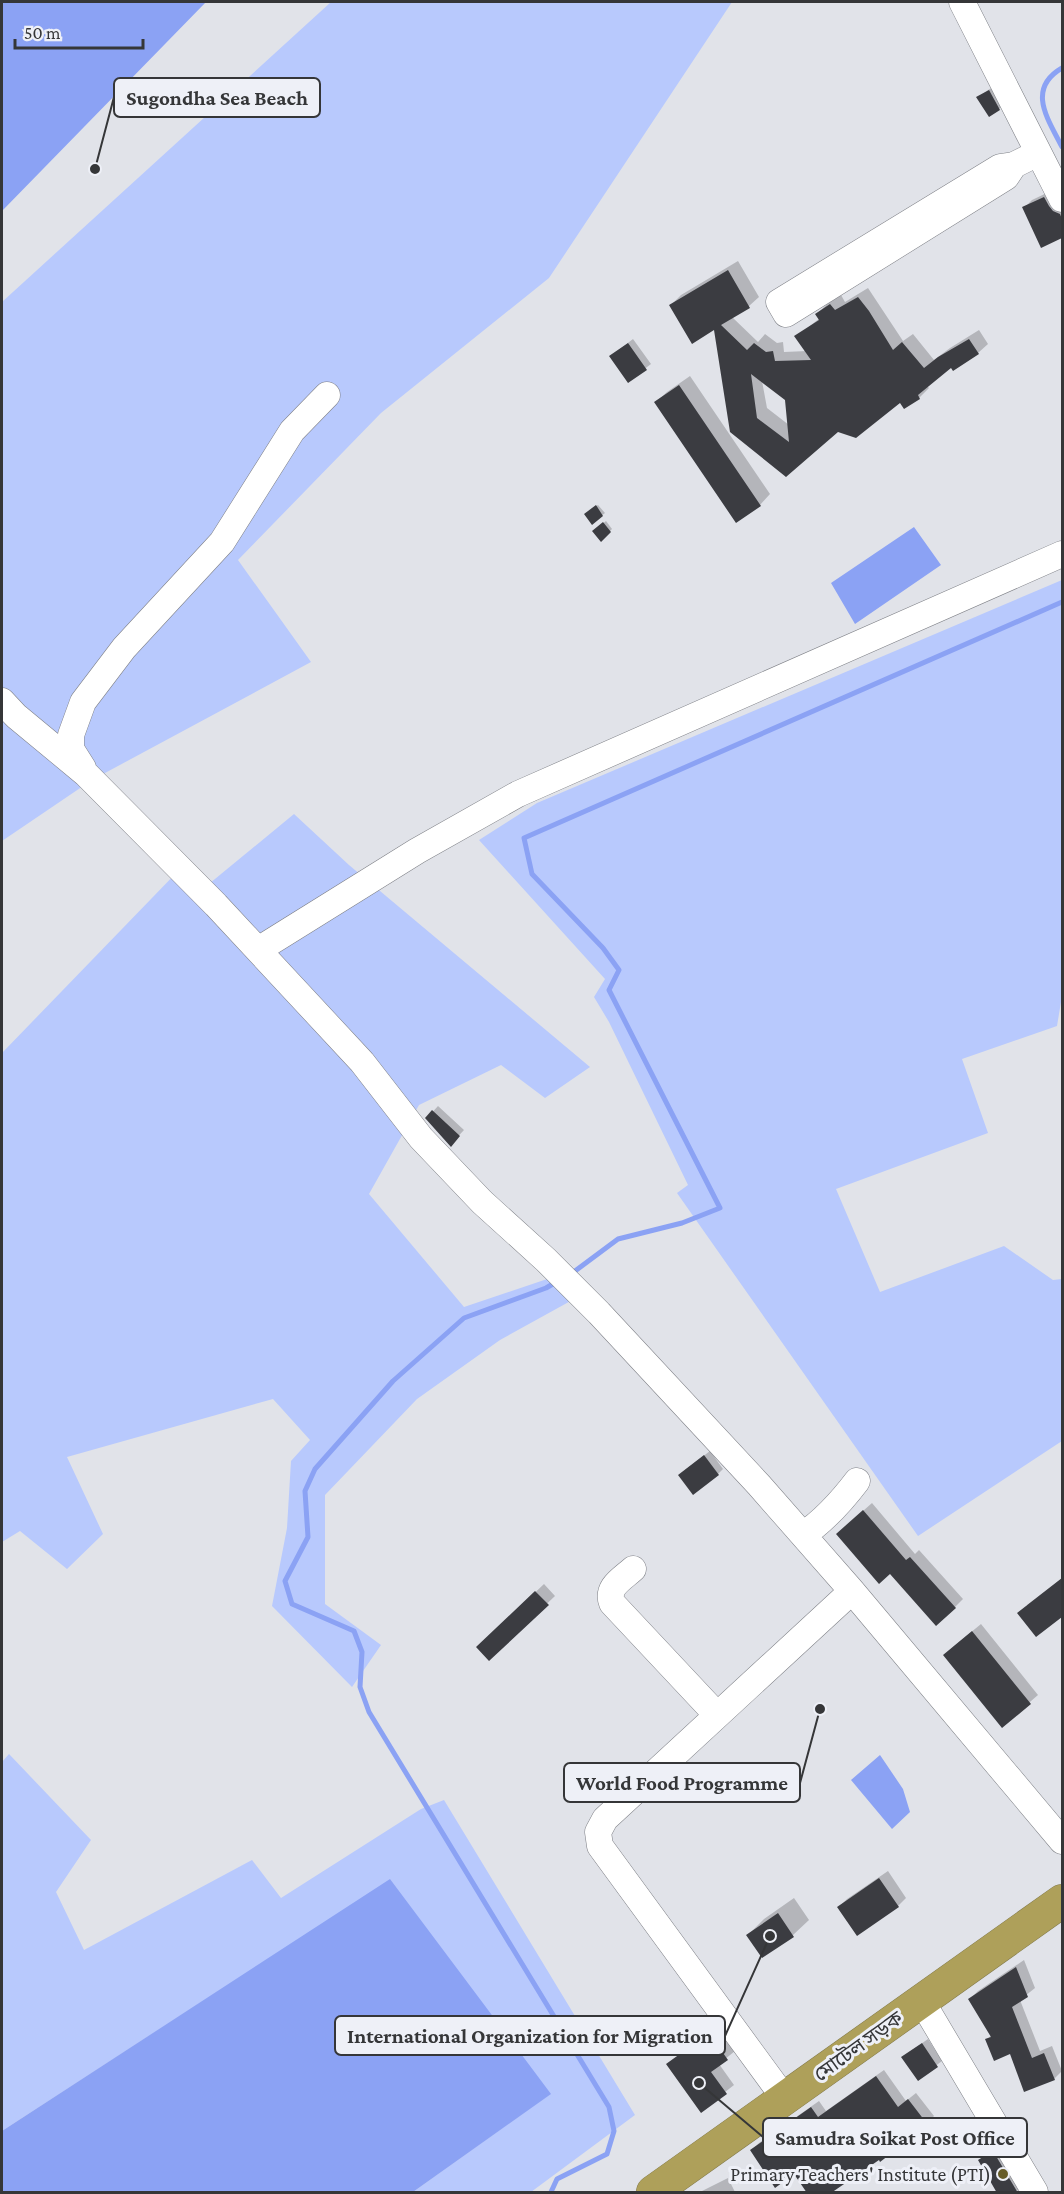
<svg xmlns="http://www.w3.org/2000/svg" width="1064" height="2194" font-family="'Crimson Pro','Noto Sans Bengali',serif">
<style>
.green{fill:#b8c9fd}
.water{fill:#8ba2f4}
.shadow{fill:#0003;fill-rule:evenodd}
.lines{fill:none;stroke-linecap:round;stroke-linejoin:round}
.stream{stroke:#8ba2f4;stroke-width:5}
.building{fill:#3b3c41;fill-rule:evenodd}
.minor-casing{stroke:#7f8187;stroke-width:27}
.highway-casing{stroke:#847b4e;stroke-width:34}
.minor{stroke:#fff;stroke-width:26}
.highway{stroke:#aea05a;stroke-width:33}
.poi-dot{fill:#665c29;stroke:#eef0f7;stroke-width:2}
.labels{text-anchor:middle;stroke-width:6;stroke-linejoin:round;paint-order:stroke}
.street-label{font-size:20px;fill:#353638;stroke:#eef0f7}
.poi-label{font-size:20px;fill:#353638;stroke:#eef0f7;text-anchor:end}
.leader{fill:none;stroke:#353638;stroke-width:2}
.callout-dot{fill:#353638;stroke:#eef0f7;stroke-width:2}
.callout{fill:#eef0f7;stroke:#353638;stroke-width:2}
.callout-label{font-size:21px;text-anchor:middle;font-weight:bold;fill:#353638}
</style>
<rect width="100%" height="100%" fill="#e1e3e9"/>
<path class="green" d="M331 2H732L549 278 381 413 238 560 311 662 92 780 2 841V302Z
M1062 580V996L1057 1026 962 1059 988 1133 836 1189 880 1292 1004 1246 1053 1280 1062 1279V1441L918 1536 677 1193 688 1185 609 1022 594 997 605 979 479 840 537 803Z
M294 814 349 865 590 1067 545 1098 501 1065 419 1105 369 1194 464 1307 556 1276 576 1298 500 1340 417 1399 325 1495V1604L381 1645 352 1687 272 1606 287 1528 291 1461 310 1440 273 1399 67 1457 103 1534 67 1569 20 1531 2 1542V1053L181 868 204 888Z
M9 1754 91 1840 56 1892 84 1950 252 1860 281 1898 421 1809 444 1800 635 2115 531 2192H413L550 2094 390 1880 2 2131V1762Z"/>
<path class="water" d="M2 2H206L2 211Z
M914 527 941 565 855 624 831 583Z
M880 1755 903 1789 910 1812 892 1829 851 1780Z
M390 1879 551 2094 413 2192H2V2131Z"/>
<path class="shadow" d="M994 86 1004 104 999 109 978 97Z
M1053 190 1062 204V237L1042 246 1024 208 1032 200Z
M738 261 759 297 749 306 732 317 758 342 765 334 777 343 783 342 784 352 807 351 796 337 820 318 817 314 827 304 841 295 845 302 868 288 903 341 913 334 934 360 950 348 979 330 988 344 978 353 951 366 927 386 929 388 919 398 900 401 838 430 786 475 731 432 716 328 671 305 681 295ZM762 381 787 400 789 425 767 408Z
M633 339 651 364 629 381 616 352Z
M690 376 770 494 760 505 656 402 667 392Z
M598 505 605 513 592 523 588 512Z
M606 521 612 529 601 540 594 531Z
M438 1106 464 1130 451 1144 427 1118Z
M710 1451 723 1469 718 1474 685 1470Z
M872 1503 915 1554 919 1550 963 1599 955 1607 846 1526Z
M1062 1578V1615L1036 1635 1027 1605Z
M544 1584 555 1596 489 1659 478 1647Z
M981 1624 1038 1695 1002 1726 953 1647Z
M888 1871 906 1898 898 1906 839 1907 847 1899Z
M794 1898 809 1920 793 1935 763 1956 748 1935 764 1919Z
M1024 1960 1035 1988 1020 2000 1040 2051 1052 2046 1062 2071 1054 2079 987 2039 992 2035 970 1999 978 1991Z
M718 2027 735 2051 719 2064 734 2085 701 2111 668 2064Z
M928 2039 942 2061 918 2079 908 2053Z
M884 2070 906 2101 916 2093 934 2116 927 2124 795 2172 751 2151 759 2143 819 2101 826 2111Z
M996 2145 1033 2176 1017 2191 980 2161Z
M728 2178 735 2192H700Z"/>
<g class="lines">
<path class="stream" d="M1062 68C1026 89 1048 119 1062 147
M571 1274 618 1239 682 1223 720 1208 609 990 619 970 603 948 532 874 524 838 1062 602
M551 2192 557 2179 607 2154 614 2131 609 2107 369 1712 360 1687 362 1652 354 1631 292 1604 285 1581 308 1537 305 1491 315 1469 393 1381 464 1318 546 1288 558 1281"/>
</g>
<path class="building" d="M989 90 1000 110 989 117 976 97Z
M1044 197 1049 206 1053 211 1060 214 1062 219V238L1041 248 1022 207Z
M728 270 750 308 721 325 747 350 754 343 766 352 773 351 775 361 811 360 794 336 819 320 815 314 830 304 835 310 858 297 869 311 893 350 902 342 924 368 938 357 969 339 979 354 953 371 951 368 918 395 920 399 904 409 900 403 856 438 838 432 786 477 730 432 714 330 692 344 669 305ZM751 374 785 400 789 442 757 418Z
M628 343 647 370 628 383 609 356Z
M679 385 761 506 736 523 654 402Z
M596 505 603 516 592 525 584 514Z
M603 522 611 532 601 542 592 531Z
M432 1110 460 1136 451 1147 425 1118Z
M704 1455 719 1475 693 1495 678 1475Z
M863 1510 906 1560 910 1557 956 1608 936 1626 890 1574 879 1584 836 1534Z
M1062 1578V1617L1036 1637 1017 1613Z
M535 1591 549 1605 489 1661 476 1647Z
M972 1631 1031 1704 1002 1728 943 1655Z
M879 1878 899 1907 857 1936 837 1907Z
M778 1913 794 1937 762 1958 746 1935Z
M1016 1967 1028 1997 1012 2007 1032 2058 1044 2053 1055 2080 1024 2092 1010 2054 994 2061 985 2039 991 2037 968 1999Z
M709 2033 728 2060 711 2072 727 2094 701 2113 666 2064Z
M922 2043 938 2067 918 2081 901 2057Z
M876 2076 898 2107 908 2099 928 2125 880 2162 879 2160 831 2193H807L794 2174 775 2188 750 2150 811 2107 818 2117Z
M993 2151 1018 2193H997L978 2160Z"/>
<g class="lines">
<g class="minor-casing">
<path id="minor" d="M962 2 1062 199
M1014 165 1006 177 786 314 779 302 1000 167 1014 165 1038 153
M2 701 16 716 86 774 216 905 362 1062 421 1138 482 1202 546 1260 599 1313 759 1485 852 1591
M83 768 71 749V735L83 702 124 648 222 542 292 431 327 395
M258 950 417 851 518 794 1062 554
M803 1535C825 1520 841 1502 857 1481
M633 1569C622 1579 606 1587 612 1603L717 1715
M921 2000 1035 2192
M785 2099 600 1846 598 1832 605 1819 852 1591 1062 1841"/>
</g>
<g class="highway-casing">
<path id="highway" d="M653 2192 1062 1901"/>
</g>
<use href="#minor" class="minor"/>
<use href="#highway" class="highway"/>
</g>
<circle class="poi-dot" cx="1003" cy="2174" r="6"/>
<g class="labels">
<g class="street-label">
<text transform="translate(858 2046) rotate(-36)" y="7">মোটেল সড়ক</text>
</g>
<g class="poi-label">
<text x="991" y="2181">Primary Teachers' Institute (PTI)</text>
</g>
</g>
<path class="leader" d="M95 169L114 97M820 1709L800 1783M770 1936L725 2036M699 2083L763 2137"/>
<g class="callout-dot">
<circle cx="95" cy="169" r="6"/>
<circle cx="820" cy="1709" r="6"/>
<circle cx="770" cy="1936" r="6"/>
<circle cx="699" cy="2083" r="6"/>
</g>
<g class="callout">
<rect x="114" y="78" width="206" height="39" rx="6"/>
<rect x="564" y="1763" width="236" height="39" rx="6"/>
<rect x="335" y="2016" width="390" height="39" rx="6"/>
<rect x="763" y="2118" width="264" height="39" rx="6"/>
</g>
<g class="callout-label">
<text x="217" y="105">Sugondha Sea Beach</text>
<text x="682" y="1790">World Food Programme</text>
<text x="530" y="2043">International Organization for Migration</text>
<text x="895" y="2145">Samudra Soikat Post Office</text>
</g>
<rect width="1064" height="2194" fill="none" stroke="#353638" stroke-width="6"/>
<path d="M15 39v9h128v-9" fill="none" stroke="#353638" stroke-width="3"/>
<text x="24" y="39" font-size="18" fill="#353638" stroke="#eef0f7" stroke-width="4.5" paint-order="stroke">50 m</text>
</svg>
